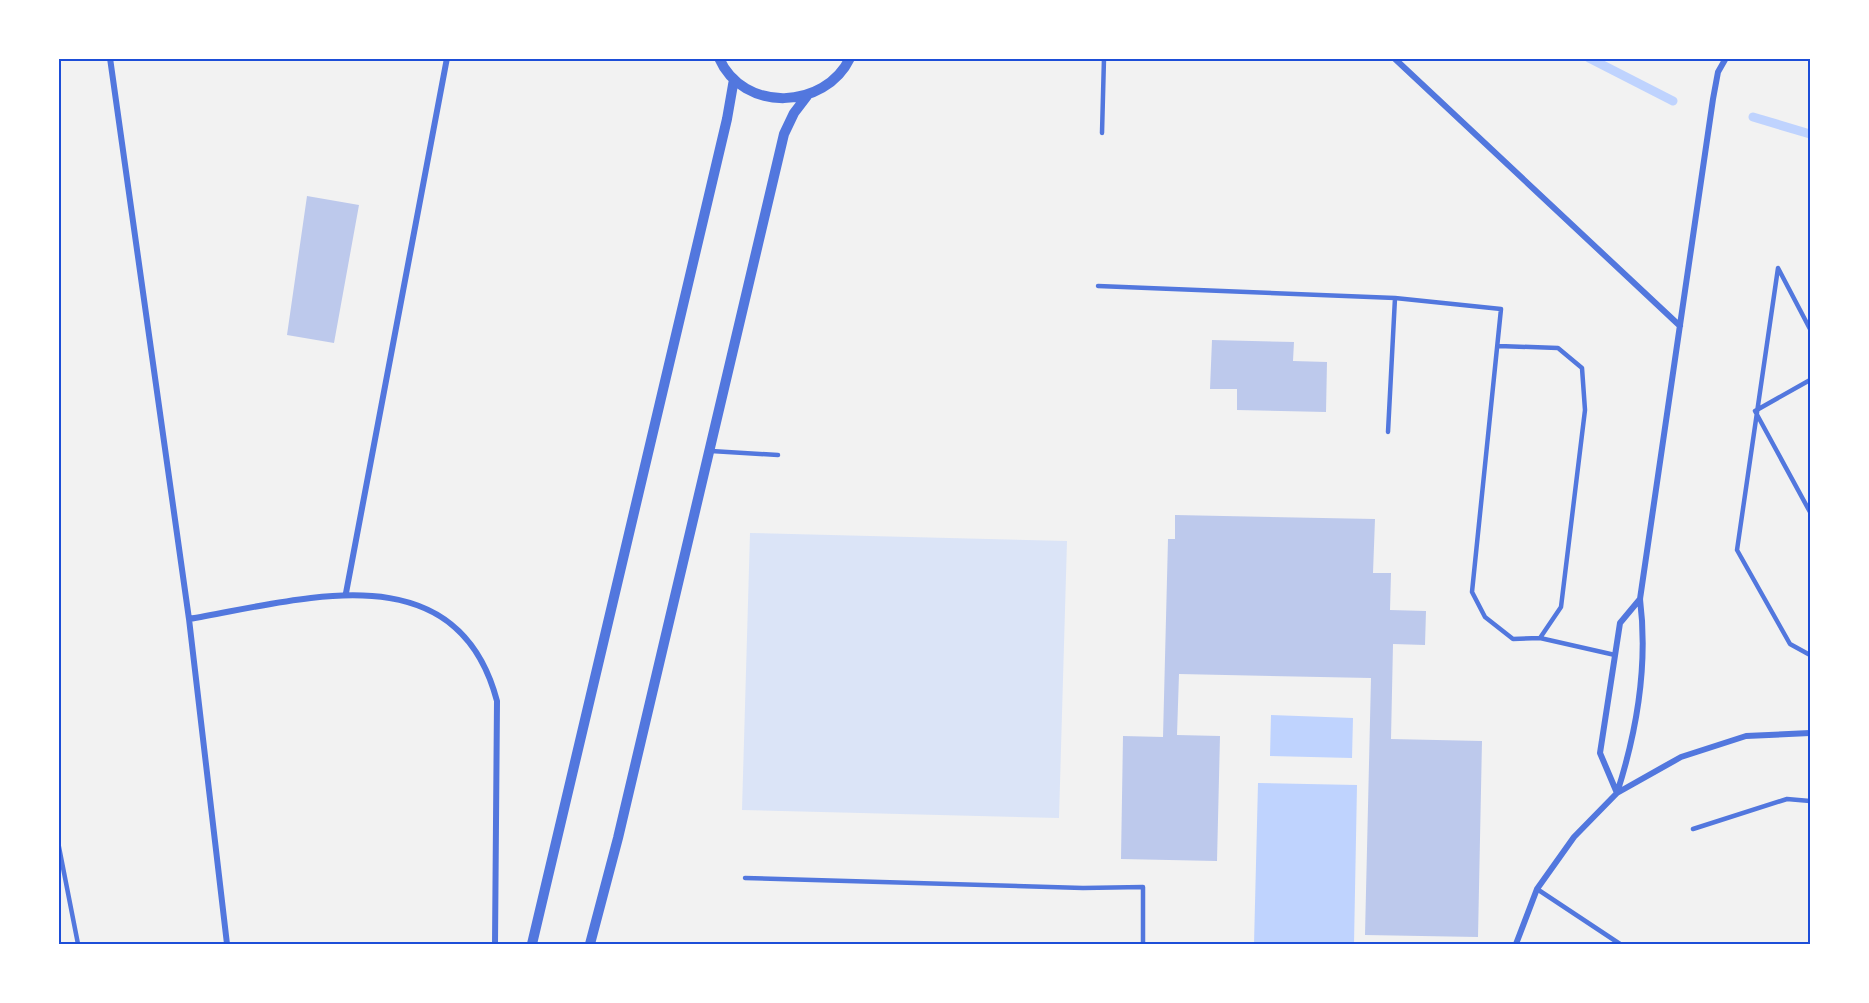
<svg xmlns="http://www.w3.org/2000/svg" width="1869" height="1003" font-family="Mulish,sans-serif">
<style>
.green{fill:#dbe4f7}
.water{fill:#bfd3fe}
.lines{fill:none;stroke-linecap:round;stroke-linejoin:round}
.stream{stroke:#bfd3fe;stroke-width:9}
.building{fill:#bdc9ec}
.service{stroke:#5277de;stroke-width:4.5}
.minor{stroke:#5277de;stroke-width:6}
.tertiary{stroke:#5277de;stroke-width:10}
.neatline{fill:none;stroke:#1d4ed8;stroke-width:2}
</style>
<rect width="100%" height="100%" fill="#f2f2f2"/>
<path class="green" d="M750 533 1067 541 1059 818 742 810Z"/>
<path class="water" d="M1271 715 1353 718 1352 758 1270 756Z
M1258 783 1357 785 1354 944H1254Z"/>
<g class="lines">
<path class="stream" d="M1589 58 1673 101
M1753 117 1810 134"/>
</g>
<path class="building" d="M307 196 359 205 334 343 287 335Z
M1212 340 1294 342 1293 361 1327 362 1326 412 1237 410V389H1210Z
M1175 515 1375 519 1373 573H1391L1390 610 1426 611 1425 645 1393 644 1391 739 1482 741 1478 937 1365 935 1371 678 1179 674 1177 735 1220 736 1217 861 1121 859 1123 736 1163 737 1168 539H1175Z"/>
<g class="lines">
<path class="service" d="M1102 133 1104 58
M1098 286 1395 298 1501 309 1472 592 1485 617 1513 639 1540 638 1615 655
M1810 329 1778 268 1737 550 1790 644 1810 655
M1499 346 1558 348 1582 368 1585 410 1561 607 1540 638
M1755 411 1810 512
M1755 411 1810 380
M1388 432 1395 298
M711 451 778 455
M1693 829 1787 799 1810 801
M58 842 78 944
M745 878 1083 888 1143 887V944
M1537 889 1620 944"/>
<path class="minor" d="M110 58 189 619 227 944
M1394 58 1680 326
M346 593 447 58
M189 619C301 600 457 549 497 701L495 944
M1617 793C1637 731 1648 663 1640 599L1713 99 1718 72 1726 58
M1617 793 1600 753 1620 623 1640 599
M1516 944 1537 889 1574 837 1617 793 1681 757 1746 736 1810 733"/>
<path class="tertiary" d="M719 58C743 113 825 110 850 58
M532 944 727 119 734 79
M590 944 618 838 784 134 794 113 807 96"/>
</g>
<rect width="1869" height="1003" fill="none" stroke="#ffffff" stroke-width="120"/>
<rect x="60" y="60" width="1749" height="883" class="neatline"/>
</svg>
